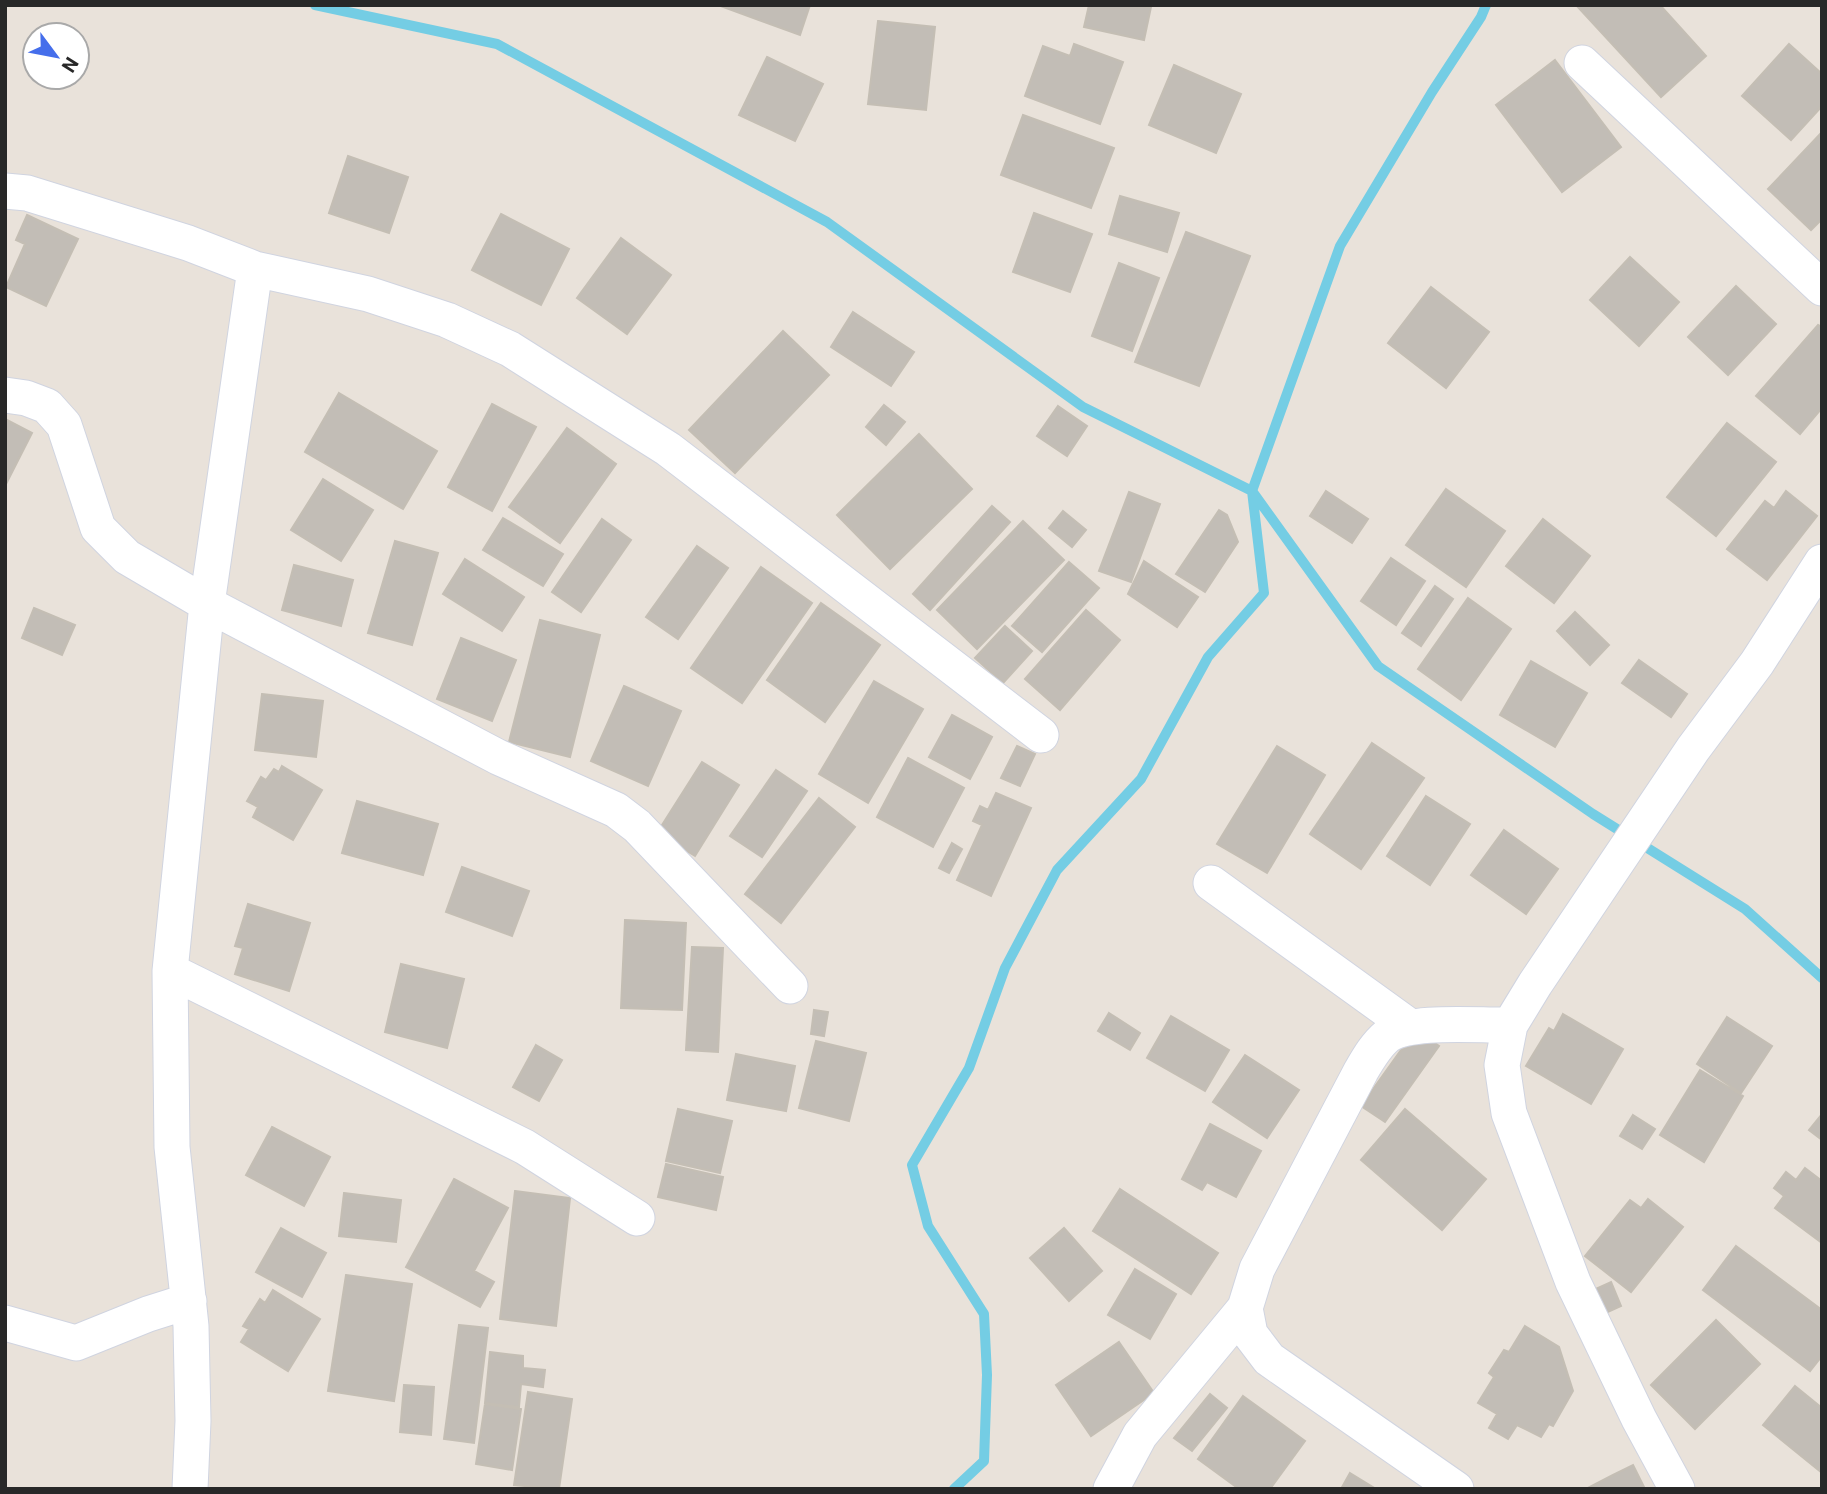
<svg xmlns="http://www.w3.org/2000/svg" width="1827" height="1494" font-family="Roboto,sans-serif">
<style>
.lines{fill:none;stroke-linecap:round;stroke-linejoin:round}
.stream{stroke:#74cde4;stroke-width:10}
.building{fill:#c2bdb6;stroke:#c4beb4;stroke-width:2}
.minor-casing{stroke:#d0d4e0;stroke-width:37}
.minor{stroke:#fff;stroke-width:35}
</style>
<rect width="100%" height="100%" fill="#e9e2da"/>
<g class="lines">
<path class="stream" d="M315 5 497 44 827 222 1083 407 1252 491 1378 666 1593 814 1745 909 1822 978
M954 1489 984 1461 987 1375 984 1314 928 1226 912 1165 969 1068 1005 968 1057 870 1141 779 1208 657 1264 593 1252 491 1340 246 1432 92 1481 17 1486 5"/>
</g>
<path class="building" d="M718 5H810L800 35Z
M1089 5 1151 7 1144 40 1084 27Z
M1576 5H1660L1706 56 1661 97Z
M878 21 935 27 926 110 868 104Z
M1074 44 1123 62 1100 124 1025 96 1043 46 1070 56Z
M1789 44 1822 74V106L1791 140 1742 96Z
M767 57 823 84 795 141 739 115Z
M1555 60 1621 147 1562 192 1496 105Z
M1174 65 1241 94 1216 153 1149 125Z
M1023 115 1114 148 1091 208 1001 175Z
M1822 132V219L1811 230 1768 189Z
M348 156 408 177 389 233 329 213Z
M1120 196 1179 213 1167 252 1109 234Z
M1034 213 1092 234 1070 292 1013 272Z
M501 214 569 249 541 305 472 270Z
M27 215 78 239 46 306 6 287 25 244 16 240Z
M1186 232 1250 256 1199 386 1135 362Z
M621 238 671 275 627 334 577 298Z
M1630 257 1679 302 1639 346 1590 300Z
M1119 263 1159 278 1132 351 1092 336Z
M1736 286 1776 324 1728 375 1688 337Z
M1431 287 1489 332 1446 388 1388 343Z
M853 312 914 352 891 386 831 347Z
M1818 325 1822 327V408L1800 434 1756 396Z
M783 331 829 375 735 473 689 430Z
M339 393 437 451 403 509 305 452Z
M492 404 536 427 492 511 448 487Z
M884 405 905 422 886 445 866 427Z
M1058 406 1087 426 1067 456 1037 436Z
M5 419 32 433 5 486Z
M1727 423 1776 462 1716 536 1667 497Z
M567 428 616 464 560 543 509 507Z
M919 434 972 489 890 569 837 515Z
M323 479 373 510 341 561 291 530Z
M1446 489 1505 531 1466 587 1406 545Z
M1326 491 1368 519 1352 543 1310 516Z
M1786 491 1817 516 1767 580 1727 549 1765 501 1774 508Z
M1129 492 1160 504 1131 582 1099 571Z
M992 506 1010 522 930 610 913 594Z
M1219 510 1227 515 1238 542 1205 592 1176 574Z
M1063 511 1086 530 1072 547 1049 528Z
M503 518 563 554 543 586 483 550Z
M602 519 631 540 581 612 552 592Z
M1543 519 1590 556 1554 603 1506 566Z
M1023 521 1064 560 977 649 937 610Z
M395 541 438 553 412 645 368 633Z
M697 546 728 568 678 639 646 617Z
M1391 558 1425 581 1396 625 1361 601Z
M465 559 524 597 502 631 443 594Z
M1144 561 1198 597 1177 627 1128 594Z
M1069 562 1099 588 1042 652 1012 626Z
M294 565 353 580 341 626 282 610Z
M761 567 812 603 742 703 691 668Z
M1435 586 1453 599 1421 646 1402 633Z
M1468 598 1511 629 1461 700 1418 669Z
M821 603 880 645 825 722 767 680Z
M34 608 75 625 62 655 22 638Z
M1086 610 1120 640 1060 710 1025 679Z
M1575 612 1609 645 1590 665 1557 631Z
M540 620 600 635 570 757 509 742Z
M1005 626 1032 651 1003 683 975 658Z
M461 638 516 660 492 721 437 699Z
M1639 660 1687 694 1671 717 1622 683Z
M1531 661 1587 693 1555 747 1500 715Z
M874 681 923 709 868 803 819 774Z
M624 686 681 711 648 786 591 761Z
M262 694 323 701 316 757 255 750Z
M952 715 992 737 970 779 929 757Z
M1372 743 1424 778 1361 869 1310 834Z
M1017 746 1035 754 1020 786 1001 778Z
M1277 746 1325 775 1267 873 1217 844Z
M908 758 964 788 933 847 877 817Z
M702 762 739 785 695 856 657 833Z
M282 766 322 790 293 840 253 817 258 807 247 801 261 777 266 780 274 769 279 772Z
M776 770 807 791 762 857 730 836Z
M996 793 1031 808 991 896 957 880 982 825 973 821 980 806 988 810Z
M1426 796 1470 824 1430 885 1387 856Z
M819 798 855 827 781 923 745 894Z
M357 801 438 824 423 875 342 853Z
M1504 830 1558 869 1526 914 1471 875Z
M952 843 962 849 949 873 939 868Z
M462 867 529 891 512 936 446 912Z
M248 904 310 923 289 991 235 974 243 948 235 946Z
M625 920 686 923 682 1010 621 1008Z
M692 947 723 948 718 1052 686 1050Z
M401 964 464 979 447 1048 385 1032Z
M814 1010 828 1012 824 1036 811 1034Z
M1109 1013 1140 1033 1130 1050 1098 1031Z
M1563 1014 1623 1049 1591 1104 1526 1066 1549 1028 1554 1031Z
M1171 1016 1229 1050 1205 1091 1147 1058Z
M1727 1017 1772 1046 1741 1093 1697 1064Z
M1425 1036 1439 1046 1385 1122 1361 1106 1401 1050Z
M816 1041 866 1053 849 1121 799 1108Z
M536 1045 562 1060 539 1101 513 1087Z
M736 1054 795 1066 786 1111 727 1100Z
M1245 1055 1299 1090 1267 1138 1213 1102Z
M1700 1070 1743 1096 1704 1162 1660 1135Z
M678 1109 732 1121 720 1173 666 1161Z
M1405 1109 1486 1179 1442 1230 1361 1160Z
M1822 1114V1140L1809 1130Z
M1633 1115 1655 1129 1642 1149 1620 1136Z
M1210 1124 1261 1151 1236 1197 1207 1182 1202 1190 1182 1179Z
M272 1127 330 1157 304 1206 246 1175Z
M666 1164 723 1177 716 1210 658 1197Z
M1805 1168 1822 1181V1243L1775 1208 1784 1196 1774 1188 1786 1172 1796 1180Z
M454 1179 508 1208 474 1271 494 1282 480 1307 406 1267Z
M1120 1189 1218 1253 1191 1294 1093 1231Z
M515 1191 570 1198 556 1326 500 1319Z
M344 1193 401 1200 396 1242 339 1236Z
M1648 1199 1683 1227 1631 1292 1585 1256 1630 1200 1641 1208Z
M281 1228 326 1253 302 1297 256 1272Z
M1064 1228 1102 1271 1069 1301 1030 1258Z
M1736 1246 1822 1310V1356L1810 1371 1703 1290Z
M1135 1269 1176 1294 1150 1339 1108 1315Z
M346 1275 412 1284 394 1401 328 1391Z
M1611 1282 1621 1306 1599 1316 1589 1292Z
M273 1290 320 1319 288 1371 241 1342 249 1329 243 1326 260 1299 265 1303Z
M1716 1320 1760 1364 1695 1429 1651 1385Z
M459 1325 488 1328 474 1443 444 1439Z
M1525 1326 1559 1347 1573 1391 1553 1426 1549 1424 1541 1437 1517 1425 1508 1439 1489 1428 1497 1414 1478 1403 1494 1377 1489 1373 1504 1350 1509 1352Z
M1119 1342 1154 1393 1091 1436 1056 1385Z
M490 1352 523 1356V1368L545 1370 543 1387 521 1384 519 1407 485 1403Z
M404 1385 434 1387 431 1435 400 1432Z
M1795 1386 1822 1408V1473L1763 1425Z
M528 1392 572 1399 559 1489 514 1485Z
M1210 1394 1227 1408 1192 1451 1174 1438Z
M1243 1396 1305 1441 1270 1489H1239L1198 1459Z
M485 1404 521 1409 512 1470 476 1464Z
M1633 1465 1645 1489H1586L1613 1475Z
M1350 1473 1376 1489H1341Z"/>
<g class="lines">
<g class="minor-casing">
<path id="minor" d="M1582 63 1822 288
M5 191 27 193 188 243 255 269 368 294 447 320 510 349 668 449 1041 735
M5 395 26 398 47 406 64 425 98 528 127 557 207 604 498 757 616 810 637 826 790 986
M1211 883 1409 1026
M170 971 525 1147 637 1218
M1245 1308 1250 1334 1269 1359 1456 1489
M5 1323 76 1343 148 1314 189 1301
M190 1489 193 1421 191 1326 172 1147 170 971 207 604 255 269
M1111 1489 1140 1435 1245 1308 1257 1269 1361 1071C1368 1059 1376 1045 1387 1036 1410 1019 1480 1026 1510 1025
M1677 1489 1639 1419 1573 1282 1509 1113 1502 1065 1510 1025 1535 984 1693 749 1757 663 1822 562"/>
</g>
<use href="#minor" class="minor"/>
</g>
<rect width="1827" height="1494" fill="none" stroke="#282828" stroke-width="14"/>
<g transform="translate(56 56) rotate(122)"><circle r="33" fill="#ffffff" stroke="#a9a9a9" stroke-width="2"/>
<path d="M0-5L12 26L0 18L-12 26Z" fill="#456eeb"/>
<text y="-10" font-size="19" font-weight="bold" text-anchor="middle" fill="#282828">N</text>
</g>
</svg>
